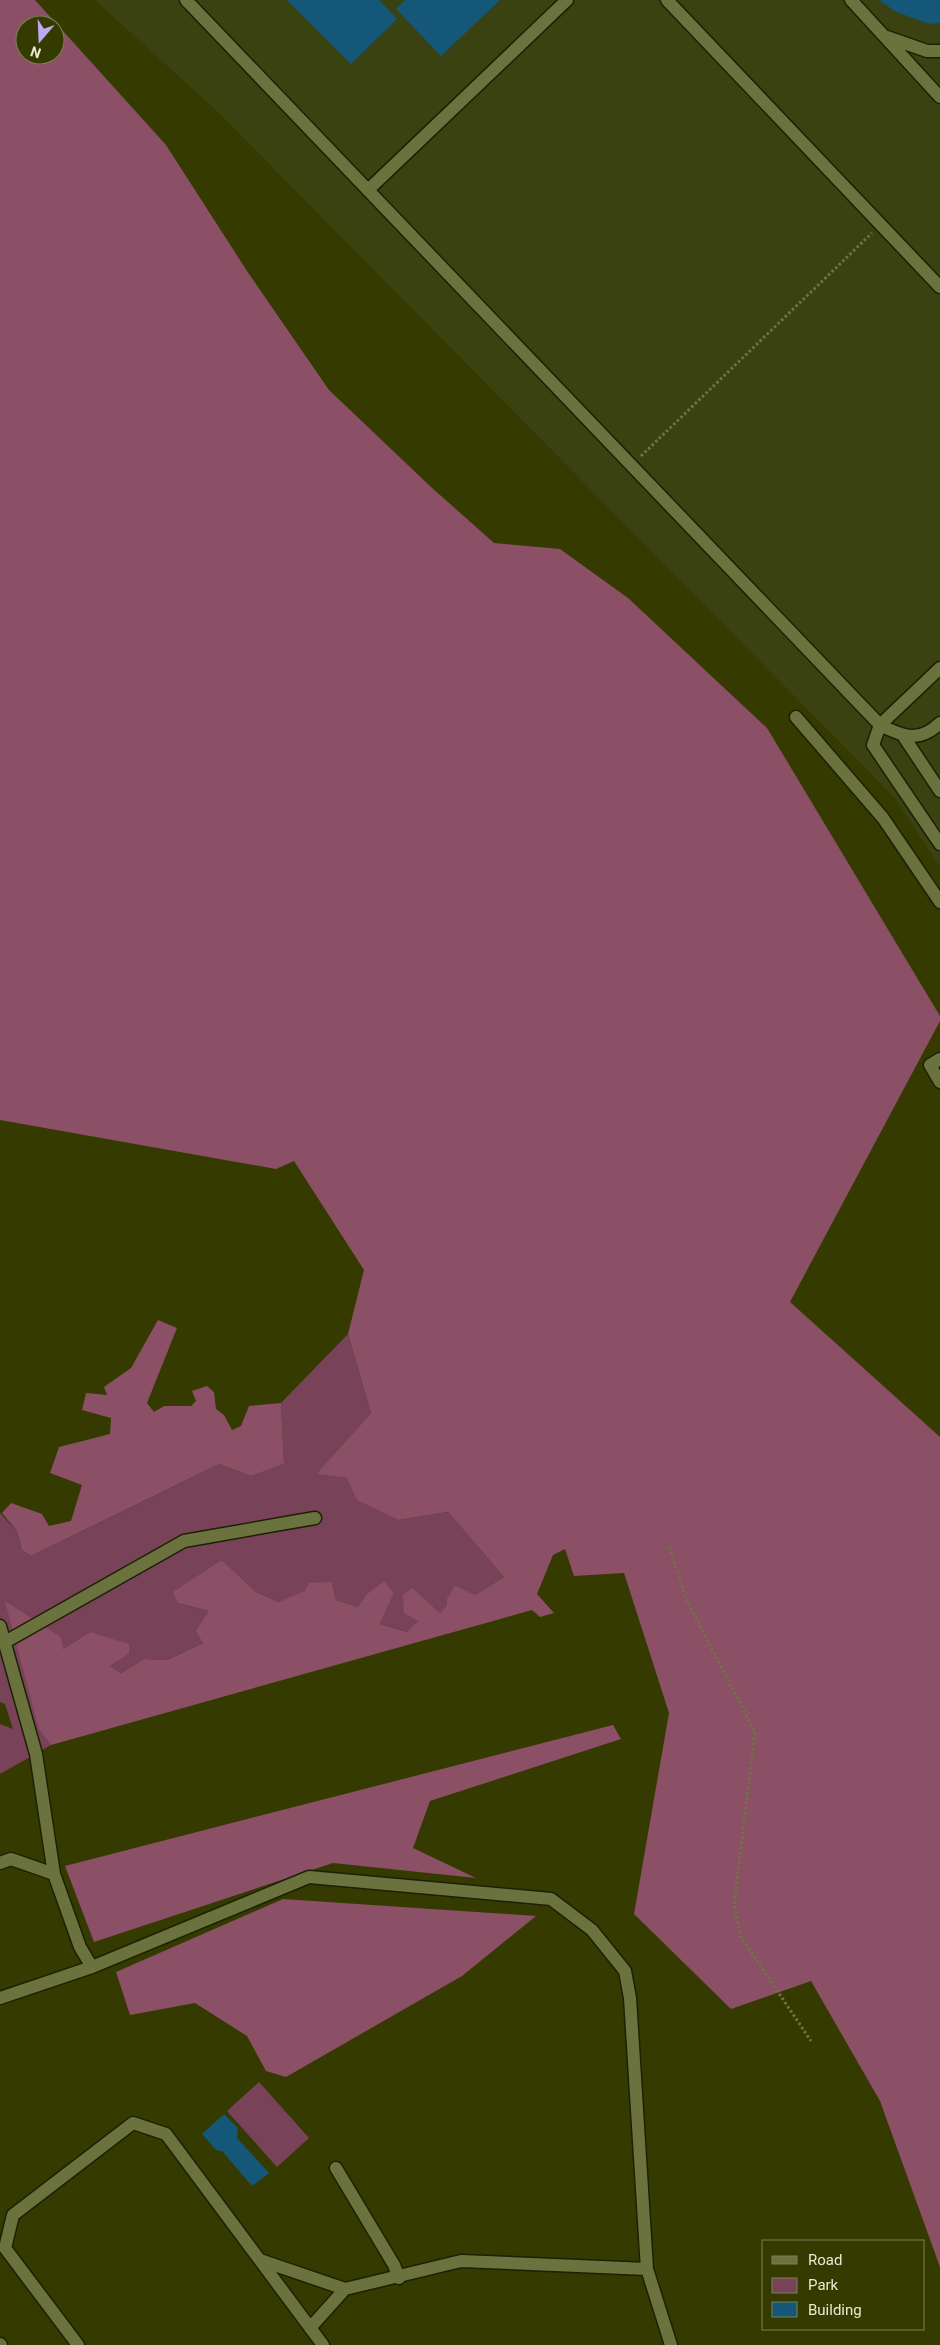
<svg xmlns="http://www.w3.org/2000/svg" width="940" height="2345" font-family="Roboto,sans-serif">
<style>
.built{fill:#3b4211}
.green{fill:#784358}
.forest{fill:#8b4f66;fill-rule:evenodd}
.building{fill:#145779}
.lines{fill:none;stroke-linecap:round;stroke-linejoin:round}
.minor-casing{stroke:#1d2004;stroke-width:15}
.path{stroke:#6e7443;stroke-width:3;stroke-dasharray:2.5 2.5;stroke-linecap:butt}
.minor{stroke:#6a733d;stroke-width:12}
</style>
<rect width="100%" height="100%" fill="#353b00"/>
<path class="built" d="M95 0H940V867L895 798 219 113Z"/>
<path class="green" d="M348 1334 371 1413 316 1474 347 1478 399 1520 448 1512 504 1577 475 1595 447 1605 440 1613 413 1588 418 1621 408 1632 380 1624 394 1593 365 1596 358 1607 336 1600 332 1582 278 1602 256 1592 222 1560 178 1603 209 1611 203 1643 167 1660 144 1659 121 1673 110 1666 129 1654 90 1632 63 1649 39 1730 51 1745 0 1774V1724L13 1729 5 1704 0 1702V1513L17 1531 22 1550 31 1556 219 1464 251 1476 284 1464 281 1403Z
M259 2082 309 2138 277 2167 227 2111Z"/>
<path class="forest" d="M0 0H35L166 145 247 271 329 390 431 487 494 543 560 549 628 598 767 728 940 1016V1021L790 1302 940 1437V2267L880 2101 811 1981 731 2009 634 1914 669 1713 624 1573 574 1576 565 1549 553 1555 537 1594 554 1613 540 1617 532 1610 51 1745 39 1730 5 1601 61 1637 63 1649 90 1632 129 1644V1654L110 1666 121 1673 144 1659 167 1660 203 1643 196 1631 209 1611 178 1603 173 1592 222 1560 256 1592 278 1602 305 1591 309 1583 332 1582 336 1600 358 1607 365 1596 384 1581 394 1593 380 1624 407 1632 418 1621 404 1613 403 1595 413 1588 440 1613 447 1605V1599L455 1586 475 1595 504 1577 448 1512 399 1520 357 1500 347 1478 316 1474 371 1413 348 1334 364 1270 294 1161 276 1169 0 1120ZM25 25H55V55H25Z
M158 1320 177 1328 147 1403 154 1412 164 1406H191L196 1401 192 1391 207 1386 214 1392 216 1409 224 1415 232 1430 241 1426 249 1406 281 1403 284 1464 251 1476 219 1464 31 1556 22 1550 17 1531 2 1513 11 1503 42 1514 49 1526 71 1521 82 1485 50 1473 59 1447 110 1434 111 1418 82 1410 86 1393 107 1395 104 1387 131 1368Z
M613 1725 621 1739 430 1801 413 1848 476 1878 333 1863 94 1942 65 1866Z
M283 1899 536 1916 462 1976 286 2077 266 2071 247 2036 195 2003 130 2015 116 1972Z"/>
<path class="building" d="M287 0H379L397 19 351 64Z
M405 0H500L441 56 396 9Z
M879 0H940V23L930 24 896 12Z
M224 2114 238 2128 237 2138 269 2173 252 2186 222 2151 216 2150 202 2134Z"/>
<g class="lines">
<g class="minor-casing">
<path id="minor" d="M186 0 880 725C904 737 919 743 940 723
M667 0 940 287
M851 0 940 97
M887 37 927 51H940
M368 190 567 0
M940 668 880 725 873 745 940 844
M796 717 883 818 940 902
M904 737 940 791
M940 1059 930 1065 940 1082
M0 1626 36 1754 54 1874 80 1947 92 1967
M5 1642 184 1541 315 1518
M0 1863 11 1859 54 1874
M0 1998 92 1967 309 1877 551 1899 592 1930 625 1971 630 1998 647 2269 671 2345
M336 2168 394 2265 399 2278
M260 2260 345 2289 461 2261 647 2269
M310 2328 345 2289
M0 2344 1 2345
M78 2345 5 2248 13 2215 133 2123 166 2134 323 2345"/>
</g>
<path class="path" d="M641 456 872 233
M669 1547 687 1601 755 1732 734 1905 741 1937 811 2041"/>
<use href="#minor" class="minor"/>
</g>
<rect x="762" y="2240" width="162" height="90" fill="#353b00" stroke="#7b8152"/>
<rect x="772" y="2256" width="25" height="8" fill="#6a733d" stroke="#7b8152"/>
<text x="808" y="2265" font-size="15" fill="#e5ebce">Road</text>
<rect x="772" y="2278" width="25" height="15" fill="#784358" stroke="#7b8152"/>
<text x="808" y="2290" font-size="15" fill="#e5ebce">Park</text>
<rect x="772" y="2302" width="25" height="15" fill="#145779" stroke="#7b8152"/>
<text x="808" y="2315" font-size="15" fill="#e5ebce">Building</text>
<g transform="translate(40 40) rotate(199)"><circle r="24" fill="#353b00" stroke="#7b8152"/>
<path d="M0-4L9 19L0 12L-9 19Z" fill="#bea9f5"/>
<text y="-8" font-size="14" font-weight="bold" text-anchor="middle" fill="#e5ebce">N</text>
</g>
</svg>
